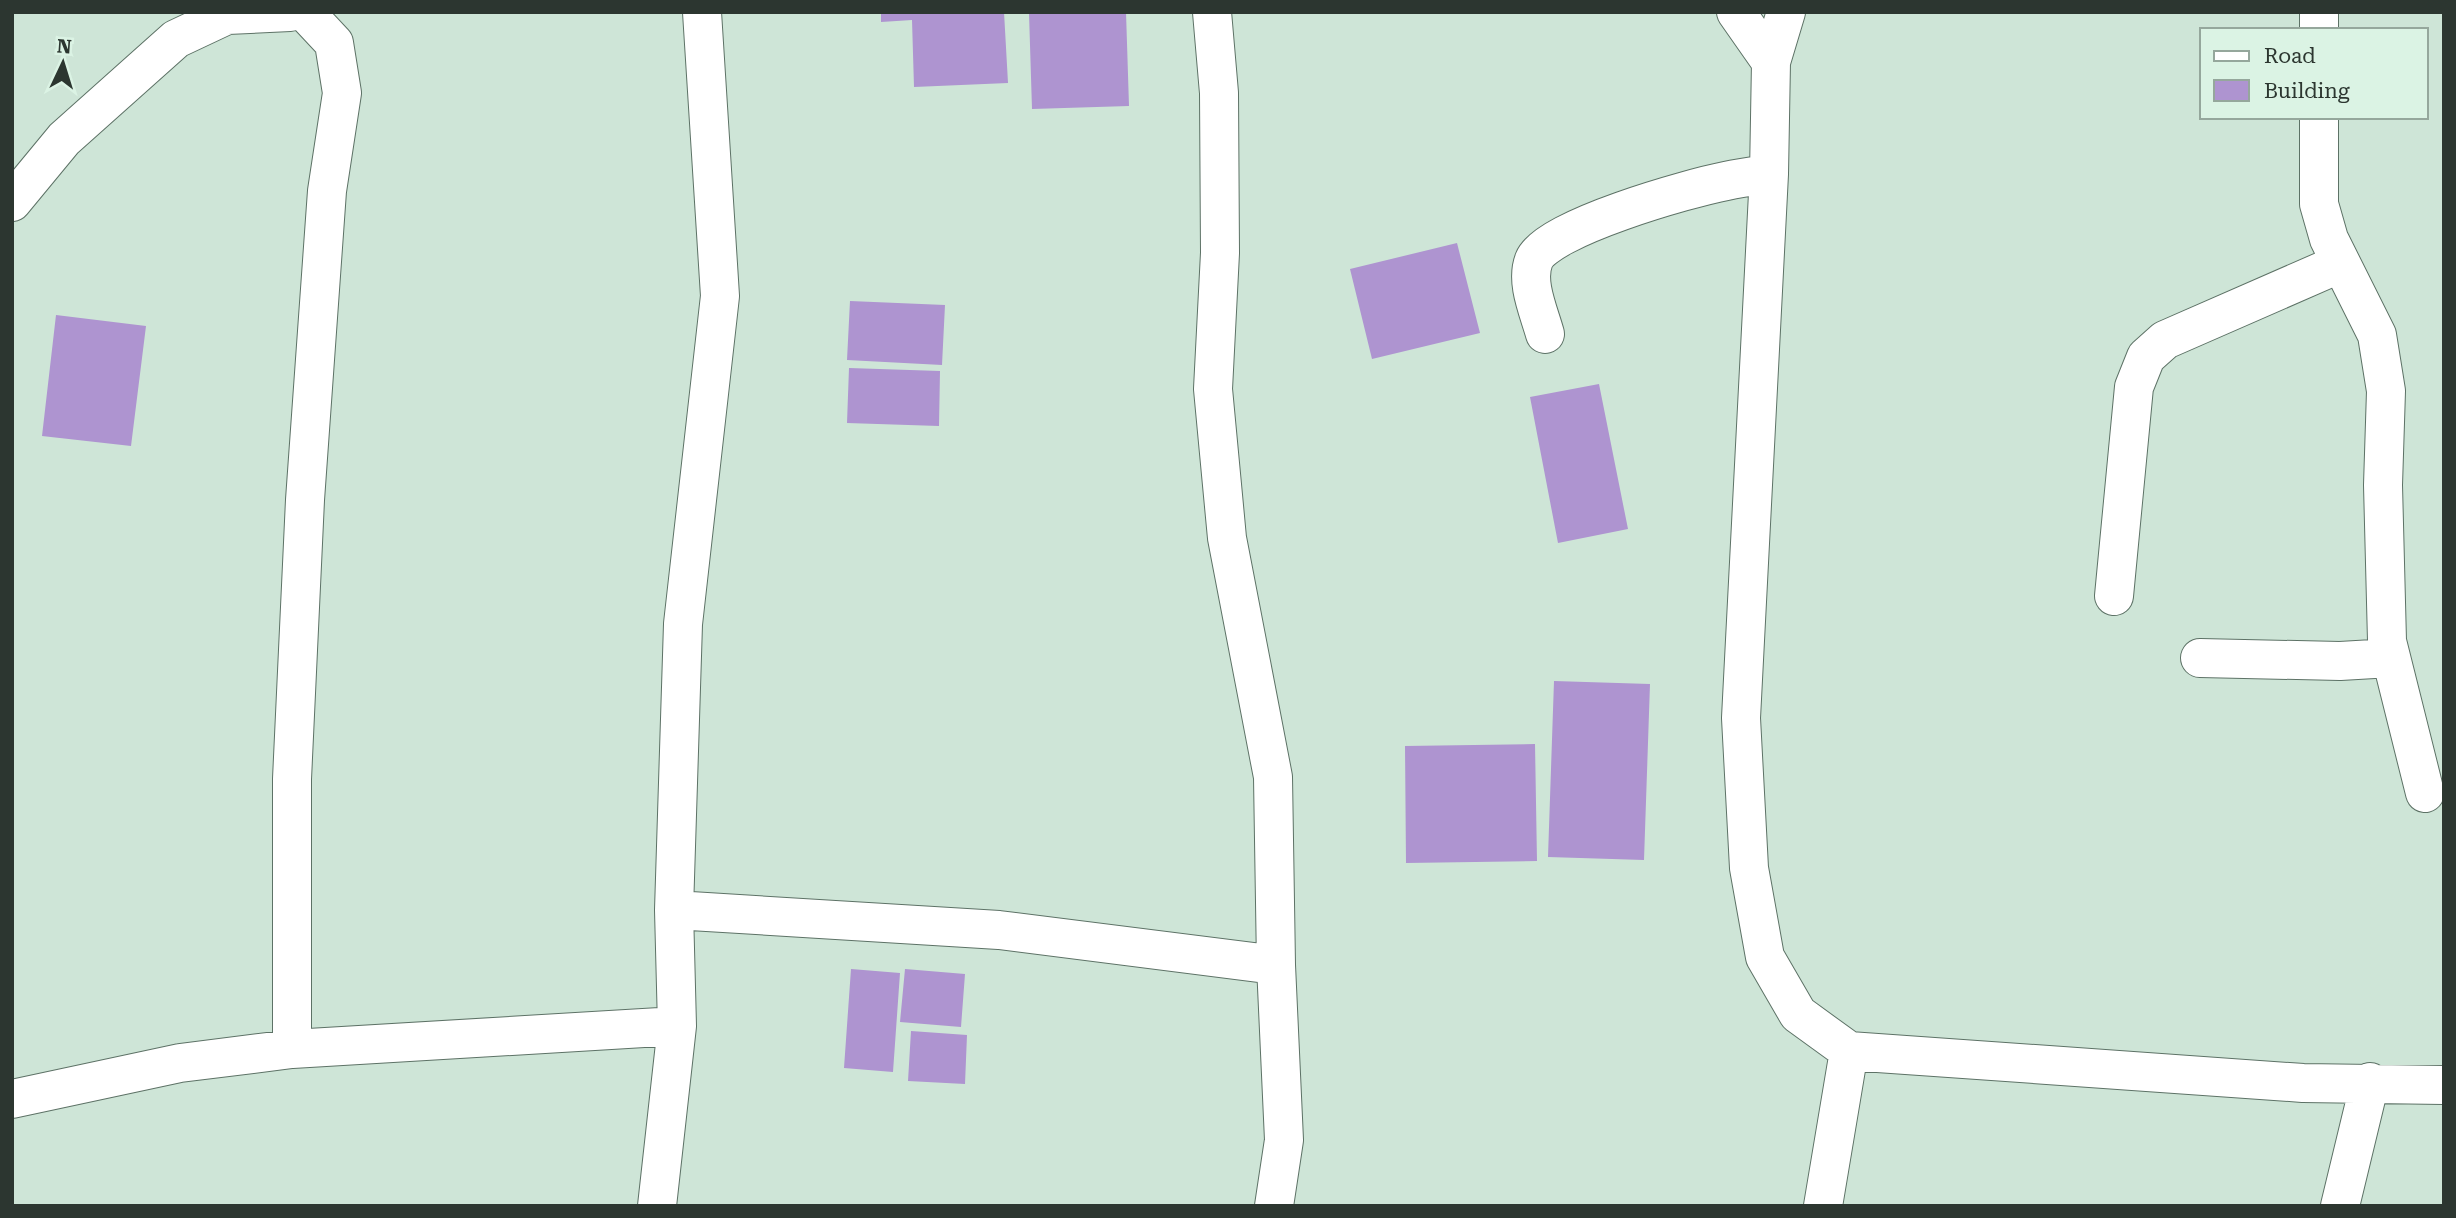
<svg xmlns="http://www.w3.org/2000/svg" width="2456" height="1218" font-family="'Roboto Serif',serif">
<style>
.building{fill:#ae94d0}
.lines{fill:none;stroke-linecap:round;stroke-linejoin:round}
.minor-casing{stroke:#5d7266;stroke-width:40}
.minor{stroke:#fff;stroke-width:38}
</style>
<rect width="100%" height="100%" fill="#cee5d7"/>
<path class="building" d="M881 12H1004L1008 83 914 87 912 20 881 22Z
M1056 12H1126L1129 106 1032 109 1029 13Z
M1457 243 1480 333 1372 359 1350 269Z
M850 301 945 305 942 365 847 360Z
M56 315 146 326 131 446 42 436Z
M849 368 940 371 939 426 847 423Z
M1599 384 1628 529 1558 543 1530 397Z
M1554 681 1650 684 1644 860 1548 857Z
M1535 744 1537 861 1406 863 1405 746Z
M851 969 900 973 893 1072 844 1068Z
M905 969 965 974 961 1027 900 1022Z
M911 1031 967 1035 965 1084 908 1081Z"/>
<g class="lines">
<g class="minor-casing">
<path id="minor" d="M1212 12 1219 93 1220 253 1213 389 1227 538 1273 777 1276 965 1284 1140 1274 1206
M1736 12 1771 62
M1786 12 1771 62 1769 174 1741 718 1749 868 1765 957 1798 1014 1849 1051 2303 1083 2444 1085
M2319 30V12
M2319 117V204L2329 239 2377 335 2386 391 2383 485 2387 641 2425 793
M12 202 64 139 176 39 227 15 290 12
M1545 334C1539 312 1525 282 1534 260 1547 228 1690 188 1726 181 1740 178 1755 176 1769 174
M2114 596 2134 387 2146 357 2165 340 2341 263
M2200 658 2340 661 2391 658
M674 910 999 930 1276 965
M292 1049V779L305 500 327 191 342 93 334 43 305 12
M12 1099 180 1063 292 1049 677 1026
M657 1206 677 1026 674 910 683 624 720 296 702 12
M1823 1206 1849 1051
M2340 1206 2370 1082"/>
</g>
<use href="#minor" class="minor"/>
</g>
<rect width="2456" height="1218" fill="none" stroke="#2c3630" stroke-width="28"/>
<rect x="2200" y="28" width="228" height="91" fill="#dbf3e4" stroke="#95a79c" stroke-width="2"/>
<rect x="2214" y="51" width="35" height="10" fill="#ffffff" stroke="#95a79c" stroke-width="2"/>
<text x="2264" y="63" font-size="21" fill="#2c3630">Road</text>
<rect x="2214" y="80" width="35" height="21" fill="#ae94d0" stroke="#95a79c" stroke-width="2"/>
<text x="2264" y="98" font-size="21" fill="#2c3630">Building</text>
<g transform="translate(63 63) rotate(4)" stroke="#dbf3e4" stroke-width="5" paint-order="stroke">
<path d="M0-5L12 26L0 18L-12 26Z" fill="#2c3630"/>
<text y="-10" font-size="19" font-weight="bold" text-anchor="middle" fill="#2c3630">N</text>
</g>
</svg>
